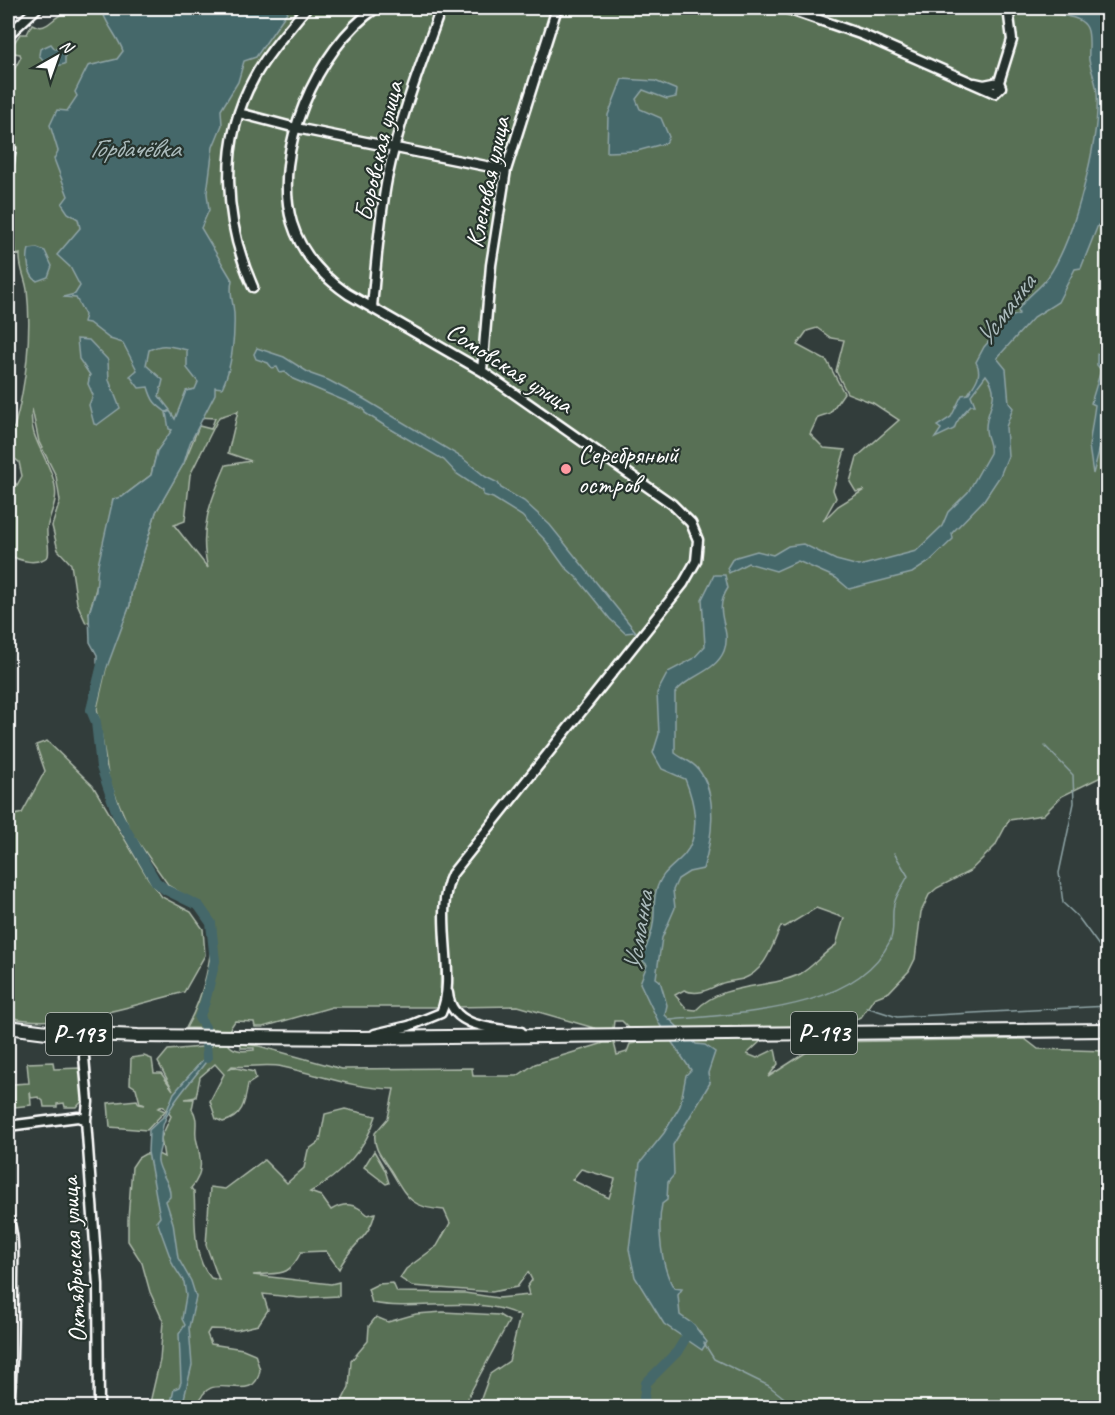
<svg xmlns="http://www.w3.org/2000/svg" width="1115" height="1415" font-family="Caveat,sans-serif">
<style>
.green{fill:#597054;stroke:#acb8aa;stroke-width:1.5;fill-rule:evenodd}
.water{fill:#45686b;stroke:#8fa4a6;stroke-width:1.5}
.lines{fill:none;stroke-linecap:round;stroke-linejoin:round}
.stream{stroke:#8fa4a6;stroke-width:1.5}
.river{stroke:#45686b;stroke-width:10}
.minor-casing{stroke:#fff;stroke-width:13}
.highway-casing{stroke:#fff;stroke-width:16}
.minor{stroke:#26332d;stroke-width:8}
.highway{stroke:#26332d;stroke-width:12}
.poi-dot{fill:#ff9aa2;stroke:#26332d;stroke-width:2}
.labels{text-anchor:middle;stroke-width:4.5;stroke-linejoin:round;paint-order:stroke}
.shield{fill:#26332d;stroke:#bec2c0;stroke-width:1.5}
.shield-label{font-size:24px;font-weight:bold;fill:#fff}
.street-label{font-size:26px;fill:#fff;stroke:#26332d}
.poi-label{font-size:26px;fill:#fff;stroke:#26332d;text-anchor:start}
.water-label{font-size:27px;font-style:italic;fill:#abbbbc;stroke:#26332d}
</style>
<rect width="100%" height="100%" fill="#323d3b"/>
<filter id="ink" filterUnits="userSpaceOnUse"><feTurbulence type="fractalNoise" baseFrequency=".0167" numOctaves="2"/><feDisplacementMap in="SourceGraphic" scale="12" xChannelSelector="R" yChannelSelector="G"/><feConvolveMatrix kernelMatrix="1 2 1 2 8 2 1 2 1" color-interpolation-filters="sRGB"/></filter>
<g filter="url(#ink)">
<path class="green" d="M75 8H1107V774L1062 796 1043 815 1009 820 995 846 970 871 937 888 929 895 921 912 915 959 909 971 889 992 874 998 862 1016 855 1020 762 1040 747 1054 757 1058 775 1049 778 1064 768 1077 822 1042 1025 1039 1038 1049 1107 1051V1407H478L490 1374 509 1361 520 1316C480 1294 417 1312 372 1303L368 1289 378 1284 393 1283 397 1292 465 1293 498 1298 529 1295 527 1287 532 1280 528 1272 517 1287 492 1292 412 1286 400 1278 406 1269 437 1246 450 1223 444 1210C410 1208 407 1197 391 1171 383 1158 373 1150 375 1133L388 1118 394 1089C355 1089 321 1075 283 1067 267 1063 249 1068 232 1066L228 1070 232 1067 254 1072 256 1079 248 1084C245 1102 243 1117 223 1122L216 1119 210 1101 224 1074 215 1064 200 1077 196 1097 185 1099H194L192 1109C200 1121 193 1130 197 1142 201 1158 204 1174 191 1188L194 1192C196 1219 191 1256 211 1278L219 1280 206 1245 210 1187 225 1189 264 1160 287 1183 304 1168 308 1150 320 1141 325 1114 345 1109 376 1116C366 1149 340 1176 310 1192L321 1196 331 1210C345 1202 355 1203 368 1215L375 1213C369 1240 351 1243 339 1269L326 1251 301 1252C288 1279 279 1272 253 1275L331 1284 339 1282V1296L300 1298 263 1294 268 1310 258 1325 237 1330 210 1329 207 1334 211 1344 243 1349 255 1354 260 1370C254 1410 206 1363 198 1407H149L160 1360 163 1321 150 1292 142 1263 128 1241V1219L132 1167 138 1158 145 1154 156 1153 164 1157 161 1138 171 1116 163 1106 158 1108 165 1111 147 1130 110 1127 108 1103 137 1100 139 1104 145 1105 140 1103 136 1088 130 1084 131 1058 144 1056 152 1059 154 1073H161L173 1090 158 1062 168 1050 212 1046 216 1029 186 1028C205 994 211 959 214 921L203 906 169 886 131 832 109 780 97 708 109 656 130 605 131 594 156 512 184 463 199 426 211 429 215 418 177 416 170 435 157 451 151 475 122 497 89 613 91 621 86 623 77 603 71 564 58 550 52 526 60 501 56 476 39 442 32 409C28 434 44 452 52 475 61 501 51 506 47 529 46 537 50 547 48 556 37 566 19 561 8 554V476L17 485 22 476 19 462 8 454V429L14 428C26 386 32 334 27 290 25 277 19 267 20 254L16 255 15 236 8 212 11 173 8 159V81L21 57 20 54 14 53 11 47 20 34H27L32 24C46 32 50 20 62 14 66 12 71 10 75 8ZM817 328 831 338 844 340 836 371 847 393 873 403 899 420 857 457 850 482 856 492 864 490 838 506 823 521 836 498 833 490 845 450 824 448 810 434 818 417 830 413 844 393 827 361 797 345 807 331ZM238 411 228 453 251 461 226 465C211 499 198 531 208 568L174 525 185 521 190 475 219 417ZM816 908 844 918 836 945C823 953 812 968 800 974 767 990 724 981 696 1010L687 1009 675 995 684 990C697 996 708 990 720 984 727 981 735 981 743 979 766 970 772 946 781 926L785 927ZM441 960H449L454 1007 518 1006 601 1030 613 1029 614 1021H622L629 1028 638 1029 636 1043 630 1044 627 1052 617 1055 614 1043H604L535 1064 517 1076H473L472 1068 342 1069 259 1046 241 1044V1048H254V1050C245 1051 235 1052 229 1045V1030L235 1021 254 1022 255 1027H263L332 1007H440ZM581 1169 615 1179 609 1198 572 1180Z
M47 741 93 786 148 878 162 897 191 912 203 929 205 955 184 992C131 1006 62 1030 8 1017V817L22 813 45 771 36 745Z
M53 1062 54 1069 80 1068 83 1100 77 1107H65L64 1103 57 1104V1107H44L43 1101 38 1097 31 1098 30 1091 31 1105 15 1107 13 1084 29 1083 27 1063Z
M374 1151 385 1170 389 1183 386 1184 364 1167Z
M443 1312 499 1315 509 1321 469 1395 465 1407H339L349 1387 351 1361 368 1341 369 1326 376 1317 388 1322 416 1314Z"/>
<path class="water" d="M114 8H290L256 57 244 61 238 82 221 110 222 125 213 147 207 193 209 210 201 228 232 280C229 296 233 299 234 313 235 336 232 368 222 388L215 387V394L190 443 184 463 156 512 131 594 130 605 107 667 97 663V655L90 642 89 613 96 591 98 565 113 499 122 497 151 475 157 451 172 430 169 429 166 413 170 411 175 419 186 391 195 389 198 382 187 368V350C171 347 165 342 149 350L146 365 163 380 159 396 170 410 166 412C155 404 152 401 148 387L139 388 130 376 137 370 123 343 110 339 89 323 83 322 85 315 76 298 63 297 75 294 80 286 70 267 57 255 80 228 78 219 68 213 62 204 68 196 54 159 58 151 50 125 57 110 67 111 77 96 75 92 88 66 117 59 123 51C118 37 108 27 103 13Z
M1048 8H1107V227L1098 225 1081 268 1075 269 1058 302 1034 317 997 358 1006 369 1009 403 1013 408 1006 427 1008 456 1000 476 984 500 952 533 953 539 929 562 912 573 849 589 836 578 798 561 776 571 748 563 729 573 727 568 733 558 757 551 773 555 788 546 803 544 836 560 859 566 916 551 942 526 948 512 968 492 990 453C992 444 986 438 986 429 985 410 1003 396 986 375L971 395 975 405H971C964 412 956 421 954 429L935 438 941 429 937 426 951 417 962 395 968 394C975 383 983 375 976 362L984 347 1010 317 1019 314 1018 310C1026 296 1039 290 1048 277 1075 238 1100 139 1097 92 1096 81 1091 71 1089 60 1088 51 1091 37 1087 28 1080 13 1057 19 1048 8Z
M51 44 55 49 61 48 65 50V64L56 66 55 75 43 66V60L39 55 40 49Z
M622 79 655 81 677 90 676 97 667 99 643 90 636 99 640 109 661 118 669 137 666 143 637 151 607 152 608 115Z
M37 248 45 251 52 266 48 277 37 281C28 276 26 258 29 249Z
M77 339 89 340 108 360 109 380 120 408 97 425 94 424 89 405 93 395 88 384 90 375 79 359Z
M257 348 284 357 311 374 328 380 364 399 461 457 486 477 498 483 501 488 524 501 550 525 636 632 625 633 610 619 577 578 564 566 546 541 522 516 493 498 483 495V491L457 474 444 460 382 424 365 413 364 409 293 379 285 372 280 373 277 367 272 368 268 363 256 359 254 354Z
M1107 350 1103 436 1093 474 1089 446 1095 405 1091 403 1101 370 1097 365V354Z
M714 575H725L728 588C711 614 733 628 724 651 715 673 688 675 675 693V753C682 759 692 761 698 769 719 795 712 840 703 869L689 872 678 879 673 890 675 908 662 938 656 978 660 981 667 1005 665 1015 696 1044 705 1045 715 1052 708 1073 710 1083 673 1145 674 1175 668 1182 667 1200 662 1204C657 1227 661 1268 674 1288L682 1289 678 1295 680 1315 694 1325 707 1342 702 1350 664 1324 635 1277 629 1249 640 1163 664 1133 680 1106 686 1075 691 1070 660 1025 640 983 647 965 642 960C645 948 652 936 653 924 655 913 653 902 656 891 662 871 671 869 684 855 702 834 694 801 685 779L662 769 653 753 659 734 657 693 668 672 693 659 705 646 702 599Z
M203 1045H210V1056C193 1082 159 1110 161 1142 161 1148 157 1155 158 1161 160 1174 171 1183 170 1197L166 1201 173 1223 178 1258 191 1281 196 1297 189 1327 192 1365 182 1407H170L174 1389 179 1387 181 1382 179 1334 185 1325 182 1319 186 1296 184 1282 173 1265 157 1221 160 1217 148 1152 149 1130 165 1115 174 1093 206 1056Z"/>
<g class="lines">
<path class="stream" d="M1045 746 1073 775 1074 803 1059 873 1063 903 1078 917 1108 958
M866 1007 897 1017 1108 1006
M669 1020C737 1013 856 1012 890 941 896 929 890 913 895 901 898 892 904 884 908 876L894 853
M704 1343 714 1359 769 1386 797 1408"/>
<path class="river" d="M105 652 91 710 96 722 101 767 117 814 156 882 166 890 199 906 211 923 215 961 205 1002 199 1018 205 1027 207 1058
M648 1408 644 1398 646 1383 677 1352 691 1329 689 1327"/>
<g class="minor-casing">
<path id="minor" d="M785 8 863 35 995 93 1001 87 999 82 984 85 975 83
M8 35 37 8
M999 82 1012 40 1008 8
M239 113 296 128 506 170
M8 168 11 148
M253 287C224 222 218 142 254 78 267 53 289 30 306 8
M372 307C376 265 379 221 387 179 399 120 421 64 441 8
M482 371 491 265 506 170 557 8
M448 993C451 1028 493 1028 521 1032
M375 1034 409 1026 441 1013C458 977 432 915 452 874L683 584 696 561 698 540 691 523 672 504 482 371 348 294C322 276 301 253 292 223 271 153 317 48 376 8
M84 1057 88 1102 86 1120 98 1285 99 1408
M8 1126 78 1117 86 1120
M8 1217C15 1237 13 1260 13 1282 13 1324 13 1365 9 1408"/>
</g>
<g class="highway-casing">
<path id="highway" d="M8 1027 47 1032 138 1036 358 1038 1108 1030"/>
</g>
<use href="#minor" class="minor"/>
<use href="#highway" class="highway"/>
</g>
</g>
<circle class="poi-dot" cx="566" cy="469" r="6"/>
<g class="labels">
<g class="shield">
<rect x="791" y="1012" width="66" height="42" rx="4.5"/>
<rect x="46" y="1013" width="66" height="42" rx="4.5"/>
</g>
<g class="shield-label">
<text x="824" y="1041">Р-193</text>
<text x="79" y="1042">Р-193</text>
</g>
<g class="street-label">
<text transform="translate(378 151) rotate(-77)" y="9">Боровская улица</text>
<text transform="translate(487 182) rotate(-78)" y="9">Кленовая улица</text>
<text transform="translate(510 367) rotate(33)" y="9">Сомовская улица</text>
<text transform="translate(73 1260) rotate(-93)" y="9">Октябрьская улица</text>
</g>
<g class="poi-label">
<text x="578" y="463">Серебряный<tspan x="578" dy="30">остров</tspan></text>
</g>
<g class="water-label">
<text x="135" y="157">Горбачёвка</text>
<text transform="translate(1005 310) rotate(-53)" y="9">Усманка</text>
<text transform="translate(638 932) rotate(-81)" y="9">Усманка</text>
</g>
</g>
<rect width="1115" height="1415" fill="none" stroke="#26332d" stroke-width="30"/>
<rect x="15" y="15" width="1085" height="1385" fill="none" stroke="#fff" stroke-width="2" filter="url(#ink)"/>
<g transform="translate(57 57) rotate(40)" stroke="#26332d" stroke-width="4.5" paint-order="stroke">
<path d="M0-4.5L10 22L0 15L-10 22Z" fill="#ffffff"/>
<text y="-9" font-size="16" font-weight="bold" text-anchor="middle" fill="#ffffff">N</text>
</g>
</svg>
